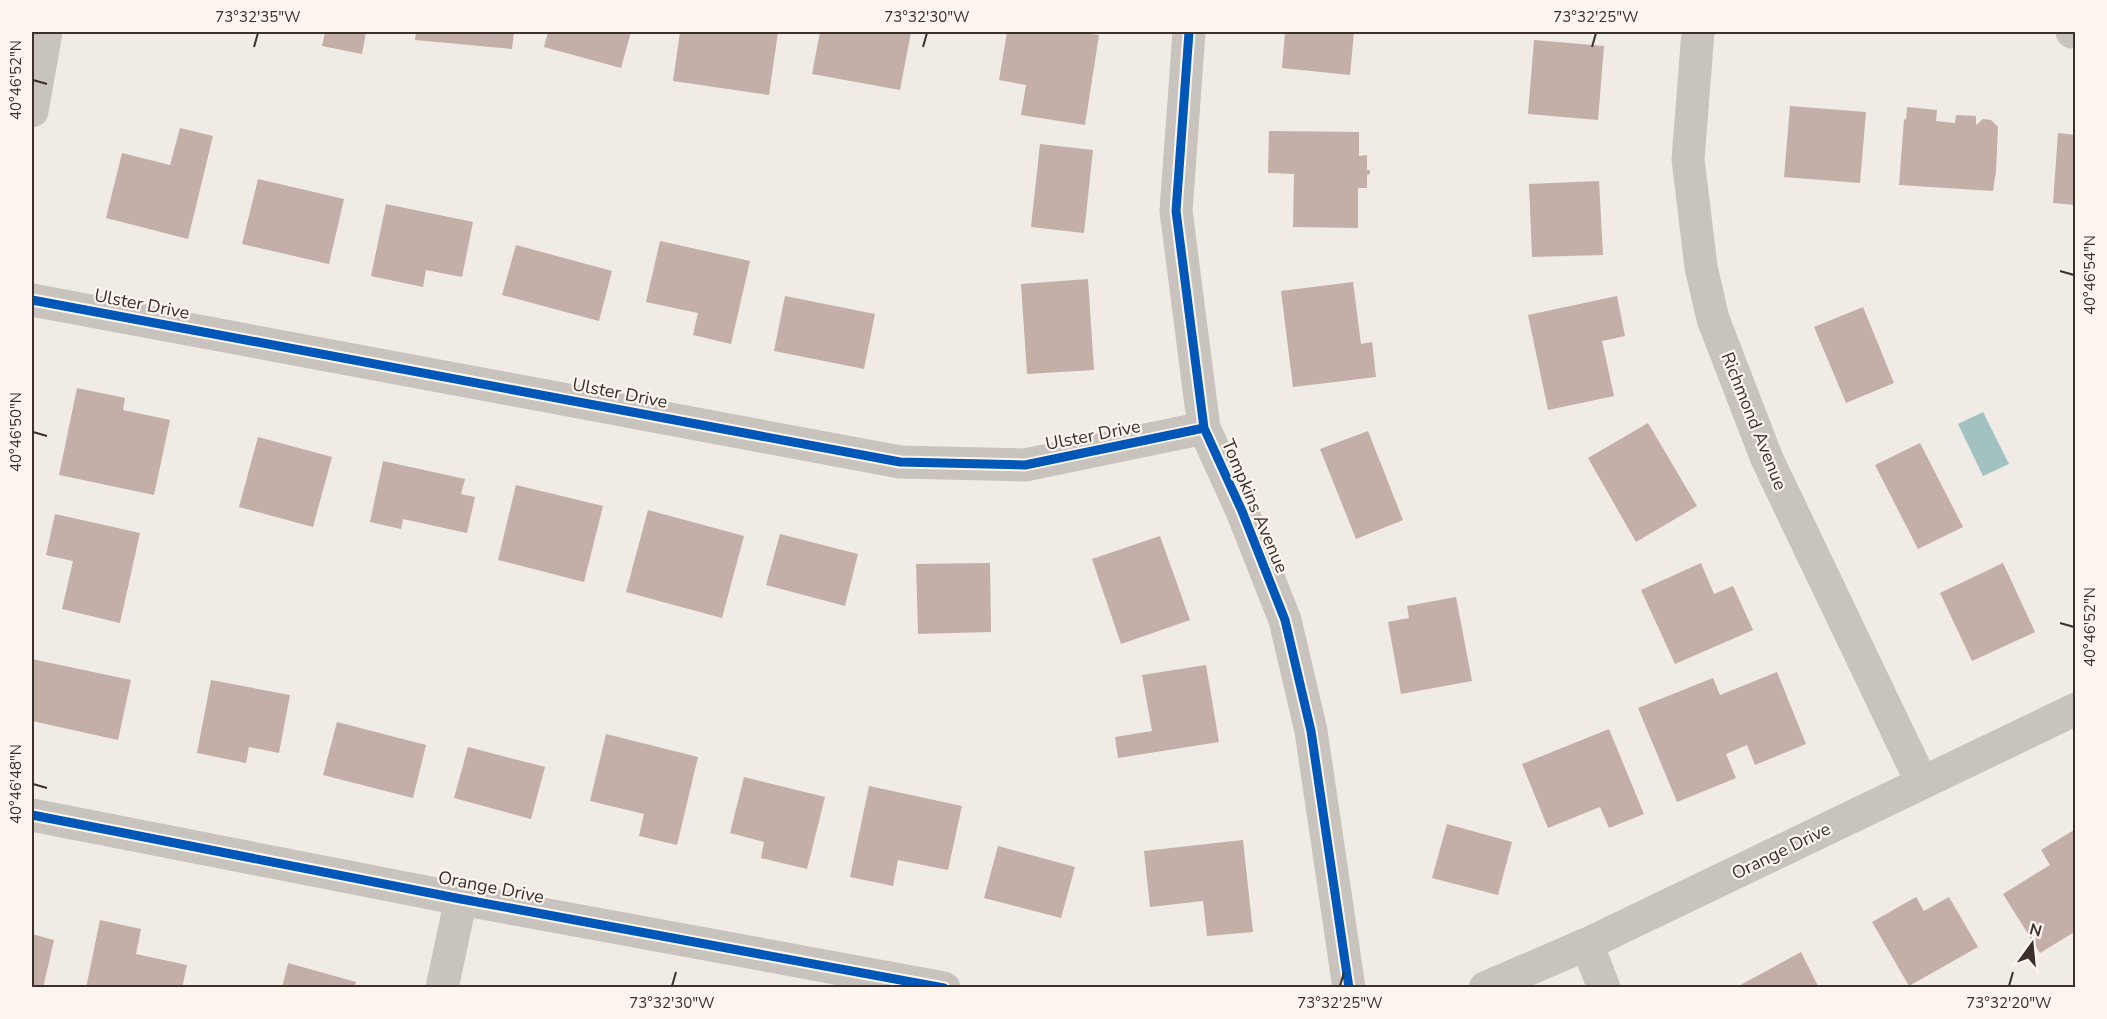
<svg xmlns="http://www.w3.org/2000/svg" width="2107" height="1019" font-family="'Nunito Sans',sans-serif">
<style>
.water{fill:#a1c2c1}
.building{fill:#c3afa7}
.lines{fill:none;stroke-linecap:round;stroke-linejoin:round}
.minor{stroke:#c9c3be;stroke-width:33}
.cycleway-casing{stroke:#fbf5ee;stroke-width:13}
.cycleway{stroke:#0057b8;stroke-width:9}
.ticks{fill:none;stroke:#3b302b;stroke-width:2}
.labels{text-anchor:middle;stroke-width:4.5;stroke-linejoin:round;paint-order:stroke}
.street-label{font-size:18px;fill:#3b302b;stroke:#fbf5ee}
.neatline{fill:none;stroke:#3b302b;stroke-width:2}
.ticks-label{font-size:15px;text-anchor:middle;fill:#3b302b}
</style>
<rect width="100%" height="100%" fill="#f0ebe5"/>
<path class="water" d="M1983 412 2009 464 1983 476 1958 424Z"/>
<path class="building" d="M325 32H366L362 54 322 46Z
M416 32H514L512 49 415 40Z
M548 32H631L621 68 544 47Z
M680 32H778L769 95 673 81Z
M820 32H911L900 90 812 74Z
M1007 32H1075L1099 35 1085 125 1021 115 1026 85 999 80Z
M1285 32H1354L1350 75 1282 68Z
M1534 40 1604 46 1598 120 1528 114Z
M1790 106 1866 112 1860 183 1784 177Z
M1907 107 1937 110 1936 121 1955 123 1956 115 1976 116V125L1983 119 1991 120 1998 127 1996 171 1993 191 1899 185 1904 119 1906 120Z
M180 128 213 136 188 239 106 218 122 153 170 165Z
M1269 131 1359 132V156L1367 155V170H1370V174L1367 175V188H1358V228L1293 227 1294 174 1268 173Z
M2058 133 2076 135V205L2053 203Z
M1040 144 1093 150 1084 233 1031 227Z
M258 179 344 199 329 264 242 244Z
M1599 181 1603 255 1532 257 1529 184Z
M386 204 473 222 462 277 426 270 423 287 371 276Z
M660 241 750 261 731 344 693 335 698 313 646 302Z
M516 245 612 271 599 321 502 295Z
M1088 279 1094 370 1027 374 1021 284Z
M1353 282 1361 344 1372 342 1376 377 1293 387 1281 291Z
M785 296 875 314 864 369 774 351Z
M1617 296 1625 336 1602 341 1614 396 1548 410 1528 315Z
M1863 307 1894 383 1846 403 1814 327Z
M77 388 125 398 123 410 170 420 154 495 59 475Z
M1648 423 1697 506 1636 542 1588 458Z
M1368 431 1403 520 1356 539 1320 449Z
M258 437 332 457 313 527 239 507Z
M1920 443 1963 527 1918 549 1875 465Z
M383 461 465 479 461 494 475 497 467 533 403 519 401 529 370 522Z
M516 485 603 506 584 582 498 560Z
M648 510 744 536 722 618 626 592Z
M55 514 140 533 120 623 62 609 73 561 46 555Z
M780 534 858 554 845 606 766 585Z
M1160 536 1190 620 1121 644 1092 559Z
M990 563 991 632 918 634 916 564Z
M1701 563 1714 594 1733 586 1753 630 1675 664 1641 590Z
M2003 563 2035 632 1972 661 1940 593Z
M1456 597 1472 681 1401 694 1388 622 1409 618 1407 606Z
M32 659 131 680 118 740 32 721Z
M1206 665 1219 742 1118 758 1115 737 1152 731 1142 675Z
M1777 672 1806 744 1755 765 1747 745 1726 754 1736 778 1677 802 1638 708 1713 678 1720 695Z
M211 680 290 695 279 753 249 747 246 763 197 753Z
M337 722 426 745 413 798 323 775Z
M1609 729 1644 814 1609 828 1600 807 1548 828 1522 764Z
M606 734 698 757 677 845 639 836 644 814 590 801Z
M468 747 545 767 531 819 454 798Z
M744 777 825 797 807 869 761 858 764 842 730 833Z
M869 786 962 806 948 870 898 860 893 886 850 877Z
M1447 824 1512 842 1498 895 1432 878Z
M2074 830 2076 931 2040 953 2003 894 2050 865 2041 850Z
M1243 840 1253 932 1207 936 1203 901 1150 907 1144 851Z
M998 846 1075 867 1061 918 984 898Z
M1916 897 1924 911 1949 897 1978 947 1909 986 1872 922Z
M100 920 141 929 136 954 187 965 182 988H86Z
M32 934 54 940 43 988H32Z
M1801 952 1819 988H1735Z
M288 963 356 982 354 988H282Z"/>
<g class="lines">
<path class="minor" d="M1189 32 1176 211 1204 428 1242 511 1285 620 1311 731 1349 988
M1698 32 1688 159 1701 267 1713 319 1767 459 1922 783
M2072 32H2076
M32 111 46 32
M32 300 900 462 1025 465 1204 428
M32 815 461 899 944 988
M1587 944 1604 988
M442 988 461 899
M1485 988 1587 944 2076 709"/>
<g class="cycleway-casing">
<path id="cycleway" d="M1189 32 1176 211 1204 428 1242 511 1285 620 1311 731 1349 988
M32 300 900 462 1025 465 1204 428
M32 815 461 899 944 988"/>
</g>
<use href="#cycleway" class="cycleway"/>
</g>
<path class="ticks" d="M254 47 258 33M923 47 927 33M1592 47 1596 33M33 80 47 84M2060 271 2074 275M33 432 47 436M2060 623 2074 627M33 784 47 788M672 986 676 972M1340 986 1344 972M2009 986 2013 972"/>
<g class="labels">
<g class="street-label">
<text transform="translate(142 304) rotate(11)" y="6">Ulster Drive</text>
<text transform="translate(620 393) rotate(11)" y="6">Ulster Drive</text>
<text transform="translate(1754 421) rotate(68)" y="6">Richmond Avenue</text>
<text transform="translate(1093 435) rotate(-11)" y="6">Ulster Drive</text>
<text transform="translate(1255 506) rotate(67)" y="6">Tompkins Avenue</text>
<text transform="translate(1781 851) rotate(-26)" y="6">Orange Drive</text>
<text transform="translate(491 887) rotate(11)" y="6">Orange Drive</text>
</g>
</g>
<rect width="2107" height="1019" fill="none" stroke="#fbf5ee" stroke-width="66"/>
<g transform="translate(2032 944) rotate(15)" stroke="#fbf5ee" stroke-width="4.5" paint-order="stroke">
<path d="M0-4.5L10 22L0 15L-10 22Z" fill="#3b302b"/>
<text y="-9" font-size="16" font-weight="bold" text-anchor="middle" fill="#3b302b">N</text>
</g>
<rect x="33" y="33" width="2041" height="953" class="neatline"/>
<g class="ticks-label">
<text x="258" y="22">73°32'35"W</text>
<text x="927" y="22">73°32'30"W</text>
<text x="1596" y="22">73°32'25"W</text>
<text transform="translate(16 80) rotate(-90)" y="5">40°46'52"N</text>
<text transform="translate(2090 275) rotate(-90)" y="5">40°46'54"N</text>
<text transform="translate(16 432) rotate(-90)" y="5">40°46'50"N</text>
<text transform="translate(2090 627) rotate(-90)" y="5">40°46'52"N</text>
<text transform="translate(16 784) rotate(-90)" y="5">40°46'48"N</text>
<text x="672" y="1008">73°32'30"W</text>
<text x="1340" y="1008">73°32'25"W</text>
<text x="2009" y="1008">73°32'20"W</text>
</g>
</svg>
